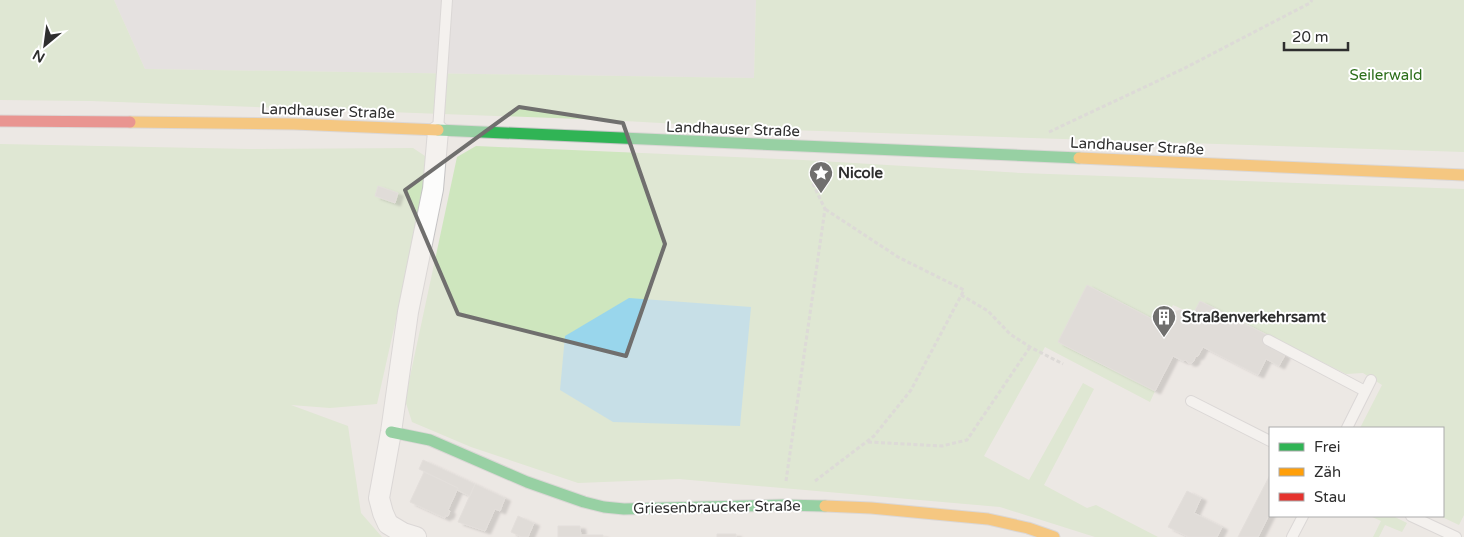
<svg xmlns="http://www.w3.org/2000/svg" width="1464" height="537" font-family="'Varela Round',sans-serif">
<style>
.industrial{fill:#dcd9db}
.green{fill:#cee6be}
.water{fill:#99d6ec}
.building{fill:#d1cecb;stroke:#d7d4d0;filter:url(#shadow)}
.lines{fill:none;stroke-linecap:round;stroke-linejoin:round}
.lane-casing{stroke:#c5c4c5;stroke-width:12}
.street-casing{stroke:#c5c4c5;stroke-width:22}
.fast-casing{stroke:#c5c4c5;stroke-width:13}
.slow-casing{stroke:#c5c4c5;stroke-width:13}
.jam-casing{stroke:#c5c4c5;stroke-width:13}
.path{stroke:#c9c9c8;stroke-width:3;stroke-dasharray:4 2.5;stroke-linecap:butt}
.lane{stroke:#fcfcfb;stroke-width:10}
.street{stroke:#fcfcfb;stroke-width:20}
.fast{stroke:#30b455;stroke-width:11}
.slow{stroke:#ff9f0a;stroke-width:11}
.jam{stroke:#e5322d;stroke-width:11}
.marked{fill:none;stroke:#706f6e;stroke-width:4;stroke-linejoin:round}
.labels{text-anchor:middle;stroke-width:4;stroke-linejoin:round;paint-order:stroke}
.park-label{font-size:15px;fill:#2c6e1b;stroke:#fff}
.street-label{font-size:15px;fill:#2e2e2e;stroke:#fff}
.poi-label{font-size:15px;font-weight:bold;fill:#2e2e2e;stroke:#fff;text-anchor:start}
</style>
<defs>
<filter id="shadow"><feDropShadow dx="5.5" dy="3" stdDeviation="1" flood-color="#0004"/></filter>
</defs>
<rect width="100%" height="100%" fill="#ece8e4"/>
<path class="industrial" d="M114 0H756L754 78 145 69Z"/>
<path class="green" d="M0 0H114L145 69 754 78 756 0H1464V152L789 130 607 120 91 101 0 100Z
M0 144 250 149 413 148 428 158 427 181 377 404 330 408 291 405 348 426 361 513 382 537H0Z
M476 146 803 160 1021 173 1464 189V515L1459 525 1440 516H1443V428H1360L1382 385 1363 373 1346 374 1200 301 1193 314 1173 305 1162 324 1058 342 1155 391 1150 402 1045 347 984 456 1029 480 1083 383 1094 389 1044 485 1087 508 1096 505 1158 537H1095L1000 507 679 479 578 483 471 447 412 422 405 400 457 157Z
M1370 516H1393L1407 523 1402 532 1385 525 1379 537H1373L1381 521Z"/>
<path class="water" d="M629 298 751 307 740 426 613 422 560 390 565 336Z"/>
<path class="building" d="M378 186 398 193 395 203 375 196Z
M1087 285 1162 324 1165 317 1167 318 1169 313 1180 310 1193 314 1200 301 1269 336 1265 345 1285 355 1279 366 1266 359 1258 375 1203 347 1198 356 1195 357 1194 361 1192 363H1188L1186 360 1183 361 1173 356 1155 391 1058 342Z
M423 460 475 484 470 496 457 490 458 488 419 469Z
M424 472 458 488 448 510 450 511 448 516H445V518L410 502Z
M1270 475V513L1258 537H1238Z
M475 484 505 498 500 511 495 509 485 531 458 522Z
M1187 491 1201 498 1194 513 1222 527 1217 537H1189L1168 527Z
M518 516 534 523 528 537H522L511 532Z
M558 526H580L581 537H558Z
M717 534H736V537H717Z
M581 535H603V537H581Z"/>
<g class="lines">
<g class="lane-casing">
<path id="lane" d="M438 130 447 0
M1268 340 1365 391
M1191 401 1270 441
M1347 428 1371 380
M1411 516 1456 537
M1292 537 1303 516"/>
</g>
<g class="street-casing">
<path id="street" d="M416 537 403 533 388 524 383 513 379 498 391 432 408 312 433 189 438 131"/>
</g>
<g class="fast-casing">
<path id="fast" d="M438 130 1079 158
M391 432 430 440 527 482 584 502 604 507 624 509 783 505 825 506"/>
</g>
<g class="slow-casing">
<path id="slow" d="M130 122 294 124 438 130
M1079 158 1464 175
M825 506 871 508 988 519 1028 528 1054 537"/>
</g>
<g class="jam-casing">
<path id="jam" d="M0 121 130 122"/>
</g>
<path class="path" d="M1049 132 1183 69 1310 3 1312 0
M961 295 988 311 1010 334 1030 347 1063 364
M868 442 942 446 967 440 1030 347
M786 481 825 209 812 182 813 170
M815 481 874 436 911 390 964 290 898 257 825 209"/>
<use href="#lane" class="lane"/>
<use href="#street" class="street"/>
<use href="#fast" class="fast"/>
<use href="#slow" class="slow"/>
<use href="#jam" class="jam"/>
</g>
<path d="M0 0H1464V537H0ZM519 107 623 123 665 244 626 356 458 314 405 190Z" fill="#ece8e4" fill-opacity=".55" fill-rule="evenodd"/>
<path class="marked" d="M519 107 623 123 665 244 626 356 458 314 405 190Z"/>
<defs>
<g id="sight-pin" transform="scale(1.25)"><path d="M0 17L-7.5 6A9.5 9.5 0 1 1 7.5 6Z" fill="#706f6e" stroke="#fff"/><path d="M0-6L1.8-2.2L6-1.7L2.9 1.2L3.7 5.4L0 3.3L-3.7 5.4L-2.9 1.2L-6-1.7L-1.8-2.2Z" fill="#fff"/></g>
<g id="building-pin" transform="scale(1.25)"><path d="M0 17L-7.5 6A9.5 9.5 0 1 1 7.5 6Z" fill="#706f6e" stroke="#fff"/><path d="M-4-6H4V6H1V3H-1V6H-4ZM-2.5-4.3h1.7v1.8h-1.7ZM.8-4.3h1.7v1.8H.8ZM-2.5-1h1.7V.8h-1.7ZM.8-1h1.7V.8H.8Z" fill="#fff"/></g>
</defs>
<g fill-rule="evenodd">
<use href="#sight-pin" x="821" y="173"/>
<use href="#building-pin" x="1164" y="317"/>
</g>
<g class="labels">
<g class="park-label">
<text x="1386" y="80">Seilerwald</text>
</g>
<g class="street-label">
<text transform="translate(328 111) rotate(2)" y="5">Landhauser Straße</text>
<text transform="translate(733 129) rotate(2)" y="5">Landhauser Straße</text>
<text transform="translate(1137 146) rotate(3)" y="5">Landhauser Straße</text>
<text transform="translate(717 507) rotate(-1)" y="5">Griesenbraucker Straße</text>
</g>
<g class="poi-label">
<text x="838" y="178">Nicole</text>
<text x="1182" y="322">Straßenverkehrsamt</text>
</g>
</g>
<rect x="1269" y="427" width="175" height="90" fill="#ffffff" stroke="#ababab"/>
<rect x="1279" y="443" width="25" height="8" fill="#30b455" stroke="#ababab"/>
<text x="1314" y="452" font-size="15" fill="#2e2e2e">Frei</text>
<rect x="1279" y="468" width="25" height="8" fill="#ff9f0a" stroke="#ababab"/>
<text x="1314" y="477" font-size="15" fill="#2e2e2e">Zäh</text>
<rect x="1279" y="493" width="25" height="8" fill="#e5322d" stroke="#ababab"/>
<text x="1314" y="502" font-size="15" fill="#2e2e2e">Stau</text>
<g transform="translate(45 45) rotate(209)" stroke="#ffffff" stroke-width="4" paint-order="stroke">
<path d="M0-4L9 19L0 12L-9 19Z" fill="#2e2e2e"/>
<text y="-8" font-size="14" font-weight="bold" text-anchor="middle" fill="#2e2e2e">N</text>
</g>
<path d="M1284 42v8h64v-8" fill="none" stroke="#2e2e2e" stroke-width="2.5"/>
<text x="1292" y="42" font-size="15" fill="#2e2e2e" stroke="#ffffff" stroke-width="4" paint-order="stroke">20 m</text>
</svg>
